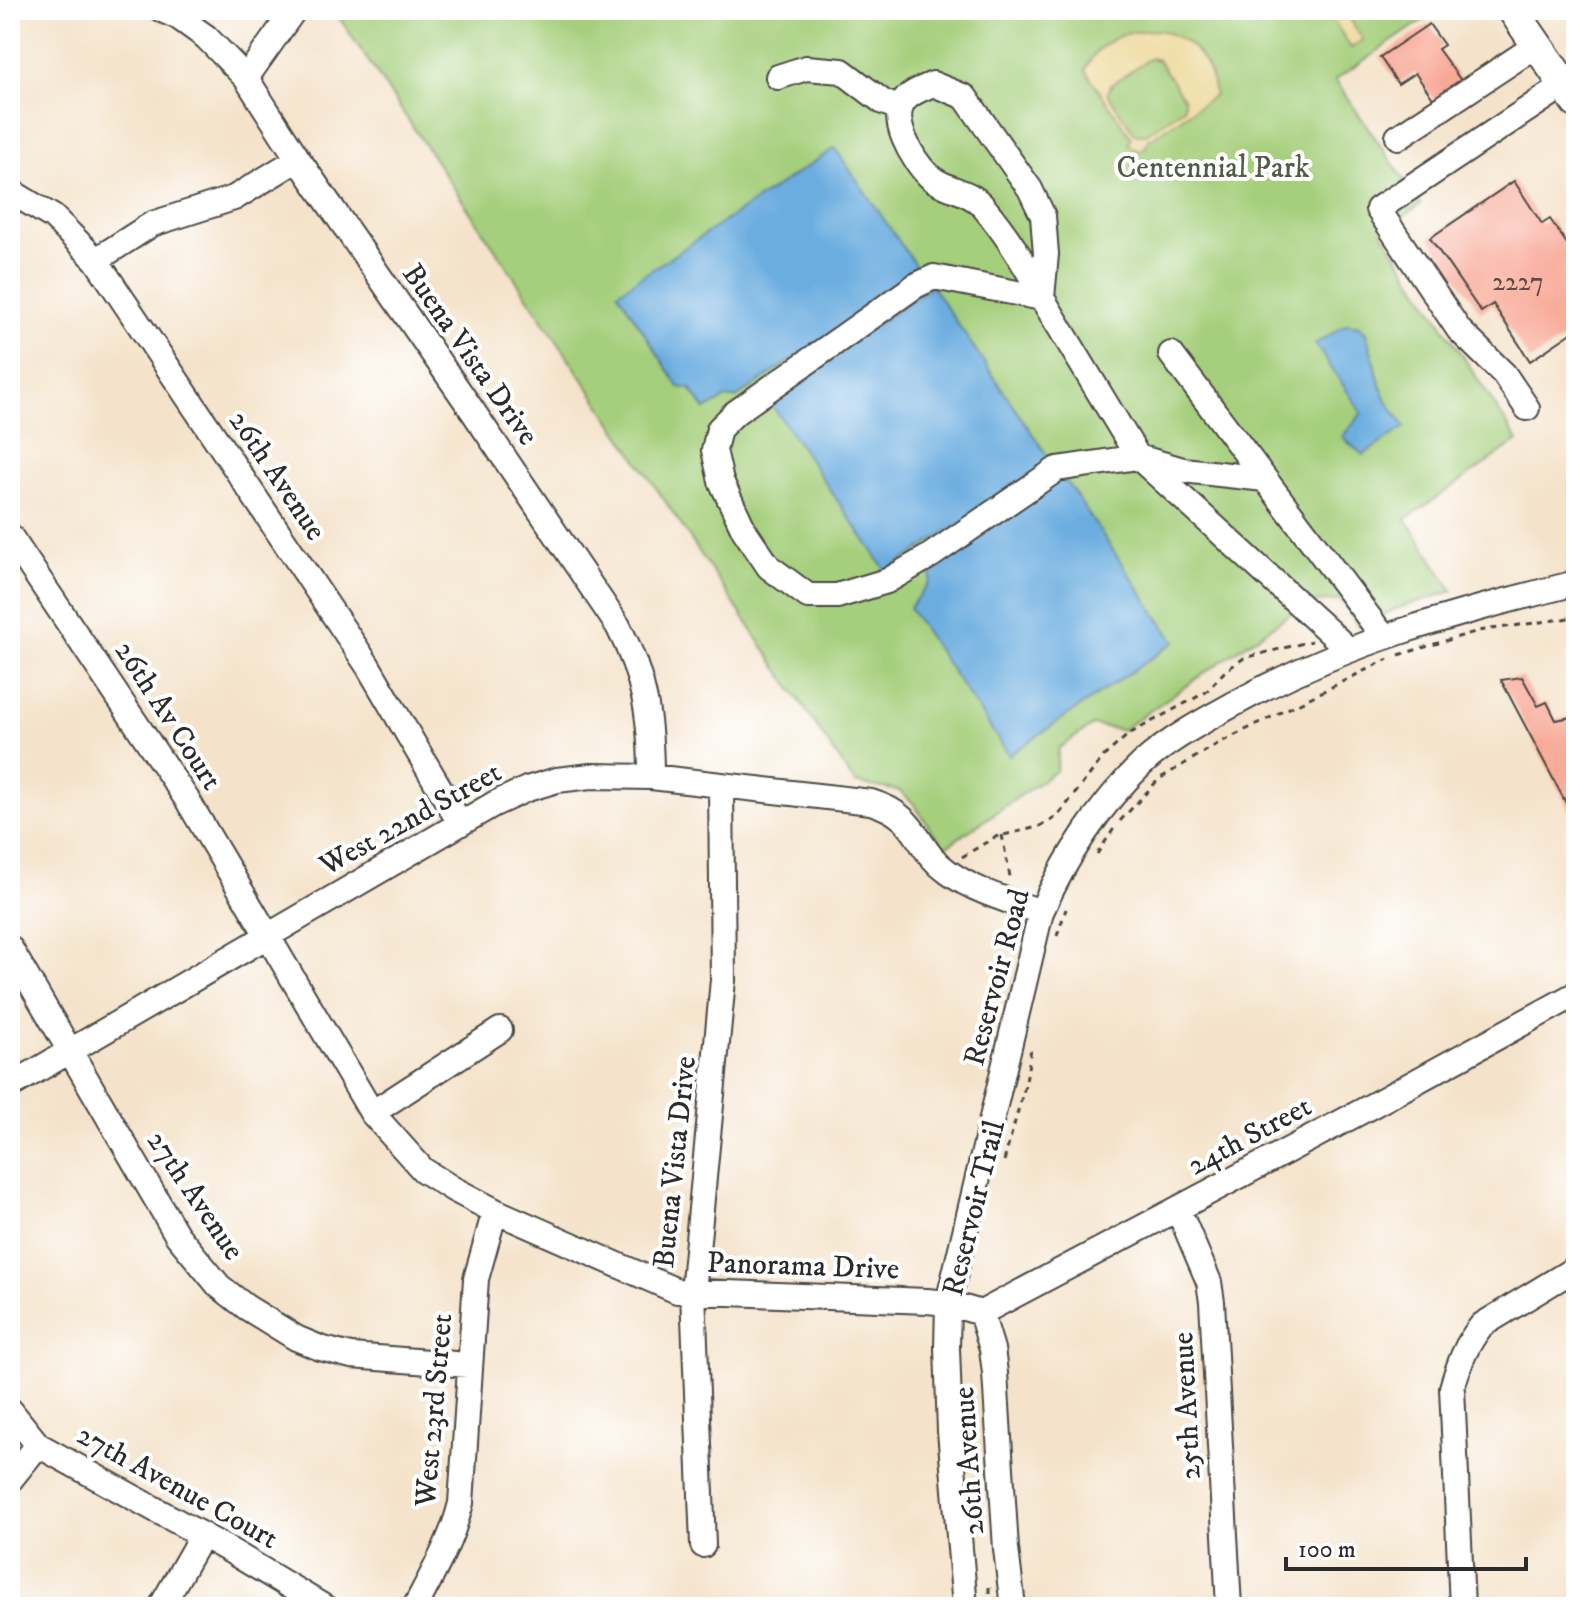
<svg xmlns="http://www.w3.org/2000/svg" width="1586" height="1617" font-family="'IM FELL DW Pica',serif">
<style>
.green{fill:#a5cf7b;stroke:#687d53;stroke-width:2;fill-rule:evenodd}
.sand{fill:#eeda9e;stroke:#8c8264;stroke-width:2;fill-rule:evenodd}
.water{fill:#6cade0;stroke:#4c6c86;stroke-width:2}
.building{fill:#f8a996}
.lines{fill:none;stroke-linecap:round;stroke-linejoin:round}
.minor-casing{stroke:#494743;stroke-width:28}
.major-casing{stroke:#494743;stroke-width:34}
.path{stroke:#494743;stroke-width:3;stroke-dasharray:6 6;stroke-linecap:butt}
.minor{stroke:#fff;stroke-width:24}
.major{stroke:#fff;stroke-width:30}
.labels{text-anchor:middle;stroke-width:8;stroke-linejoin:round;paint-order:stroke}
.number-label{font-size:26px;fill:#5e4a46}
.park-label{font-size:30px;fill:#505c43;stroke:#fff}
.street-label{font-size:30px;fill:#2b2b2b;stroke:#fff}
</style>
<rect width="100%" height="100%" fill="#fff"/>
<filter id="ink" filterUnits="userSpaceOnUse"><feTurbulence type="fractalNoise" baseFrequency=".0125" numOctaves="2"/><feDisplacementMap in="SourceGraphic" scale="16" xChannelSelector="R" yChannelSelector="G"/><feConvolveMatrix kernelMatrix="1 2 1 2 8 2 1 2 1" color-interpolation-filters="sRGB"/></filter>
<filter id="wash" filterUnits="userSpaceOnUse"><feTurbulence type="fractalNoise" baseFrequency=".006" numOctaves="4" result="noise"/><feDisplacementMap in="SourceGraphic" scale="32" xChannelSelector="R" yChannelSelector="G"/><feGaussianBlur stdDeviation="1.8" result="paint"/><feColorMatrix in="noise" values="0 0 0 0 0 0 0 0 0 0 0 0 0 0 0 0 0 1.4 0 .05"/><feComposite in="paint" operator="in"/></filter>
<g filter="url(#wash)">
<rect width="100%" height="100%" fill="#f4e3ca"/>
<path class="green" d="M334 10H1438L1335 80 1421 204 1382 232 1518 441 1406 519 1453 591 1398 608 1359 626 1340 600 1306 603 1122 730 1093 725 1059 748 1056 771 944 848 913 803 900 791 855 783ZM690 389 726 398 705 410Z"/>
<path class="sand" d="M1327 10H1344L1363 40 1351 48Z
M1159 30C1192 39 1211 61 1215 95L1149 140 1145 148 1138 151 1129 144 1131 137 1085 70C1100 38 1126 30 1159 30ZM1150 58 1158 60 1184 99V108L1146 134H1135L1107 93 1111 85Z"/>
<path class="water" d="M835 148 920 272 736 398H726L705 410 691 389 679 387 618 292Z
M932 286 1053 464 886 571 767 398Z
M1347 324 1360 326 1366 333 1384 396 1405 427 1363 455 1342 437 1362 413 1315 344Z
M1062 475 1175 642 1009 755 909 608 930 582 933 563Z"/>
<g id="blocks">
<path class="building" d="M1429 24 1444 45 1438 49 1462 82 1434 100 1415 73 1398 84 1380 57Z
M1514 181 1542 224 1550 219 1576 257V330L1530 361 1493 304 1481 312 1430 238Z
M1522 677 1538 706 1547 702 1556 720 1576 716V822L1501 680Z
M1576 682V703H1575L1571 683Z"/>
</g>
</g>
<g filter="url(#ink)">
<use href="#blocks" fill-opacity="0" stroke="#494743" stroke-width="2"/>
<g class="lines">
<g class="minor-casing">
<path id="minor" d="M162 10 178 17 206 37 246 78 298 159 470 407 618 626C645 678 651 719 651 777
M778 77 806 68 842 71 883 102 899 108
M246 78 294 10
M933 84 965 97 1030 189 1043 216 1046 254 1042 298C1028 267 1004 231 982 205 967 189 943 190 928 175 913 160 887 118 906 99 912 92 924 88 933 84Z
M1398 137 1537 45
M10 191 53 217 96 260 368 666 460 823
M96 260 152 224 234 198 298 159
M1171 354 1383 636
M1527 408 1504 374 1459 330 1378 209 1564 85
M1265 479 1183 470 1138 457 1057 469 930 556 887 581 837 596H808L769 567 744 530 721 481 714 450 719 429 735 413 915 286 934 277 1042 298 1138 457 1348 649
M10 536 188 801 372 1113 423 1170 453 1189 495 1211 677 1291 927 1301 948 1303 981 1313 1364 1110 1576 994
M10 948 177 1235 219 1286 246 1307 296 1338 320 1348 351 1356 468 1365
M10 1086 494 804 527 789 557 780 591 776 651 777 871 802C921 817 913 847 948 872 974 891 1010 901 1041 912
M372 1113 500 1030
M1178 1209 1209 1282 1212 1302 1229 1607
M981 1313 992 1349 995 1373 1006 1549 1013 1607
M10 1410 38 1445 229 1550 324 1607
M10 1480 38 1445
M703 1545 693 1292 723 980 721 786
M161 1607 202 1535
M415 1607C433 1573 452 1540 461 1503L476 1279 495 1211
M965 1607 950 1431 947 1348 948 1303 1041 912C1065 858 1100 804 1143 763 1170 739 1203 721 1234 704 1347 641 1453 614 1576 583
M1462 1607 1452 1388C1459 1364 1466 1344 1482 1325L1576 1268"/>
</g>
<g class="major-casing">
<path id="major" d="M1513 10 1576 102"/>
</g>
<path class="path" d="M911 10 917 18
M1399 655 1478 631 1576 617
M1120 821 1159 779 1219 743 1388 659
M1002 835 1011 882
M1097 854 1115 827
M962 857 995 837 1038 827 1057 817 1104 756 1129 734 1206 692 1225 671 1244 658 1312 641
M1057 936 1066 909
M1004 1161 1026 1082 1031 1048
M970 1404 981 1488
M989 1587V1607"/>
<use href="#minor" class="minor"/>
<use href="#major" class="major"/>
</g>
</g>
<g class="labels">
<g class="number-label">
<text x="1518" y="290">2227</text>
</g>
<g class="park-label">
<text x="1213" y="177">Centennial Park</text>
</g>
<g class="street-label">
<text transform="translate(471 354) rotate(55)" y="10">Buena Vista Drive</text>
<text transform="translate(278 475) rotate(56)" y="10">26th Avenue</text>
<text transform="translate(169 715) rotate(57)" y="10">26th Av Court</text>
<text transform="translate(410 818) rotate(-29)" y="10">West 22nd Street</text>
<text transform="translate(996 977) rotate(-75)" y="10">Reservoir Road</text>
<text transform="translate(1249 1135) rotate(-28)" y="10">24th Street</text>
<text transform="translate(674 1162) rotate(-84)" y="10">Buena Vista Drive</text>
<text transform="translate(196 1195) rotate(56)" y="10">27th Avenue</text>
<text transform="translate(973 1208) rotate(-76)" y="10">Reservoir Trail</text>
<text transform="translate(803 1265) rotate(2)" y="10">Panorama Drive</text>
<text transform="translate(1186 1406) rotate(-93)" y="10">25th Avenue</text>
<text transform="translate(433 1410) rotate(-85)" y="10">West 23rd Street</text>
<text transform="translate(968 1461) rotate(-94)" y="10">26th Avenue</text>
<text transform="translate(178 1486) rotate(29)" y="10">27th Avenue Court</text>
</g>
</g>
<rect width="1586" height="1617" fill="none" stroke="#fff" stroke-width="40"/>
<path d="M1286 1557v12h240v-12" fill="none" stroke="#2b2b2b" stroke-width="4"/>
<text x="1298" y="1557" font-size="24" fill="#2b2b2b" stroke="#ffffff" stroke-width="6" paint-order="stroke">100 m</text>
</svg>
